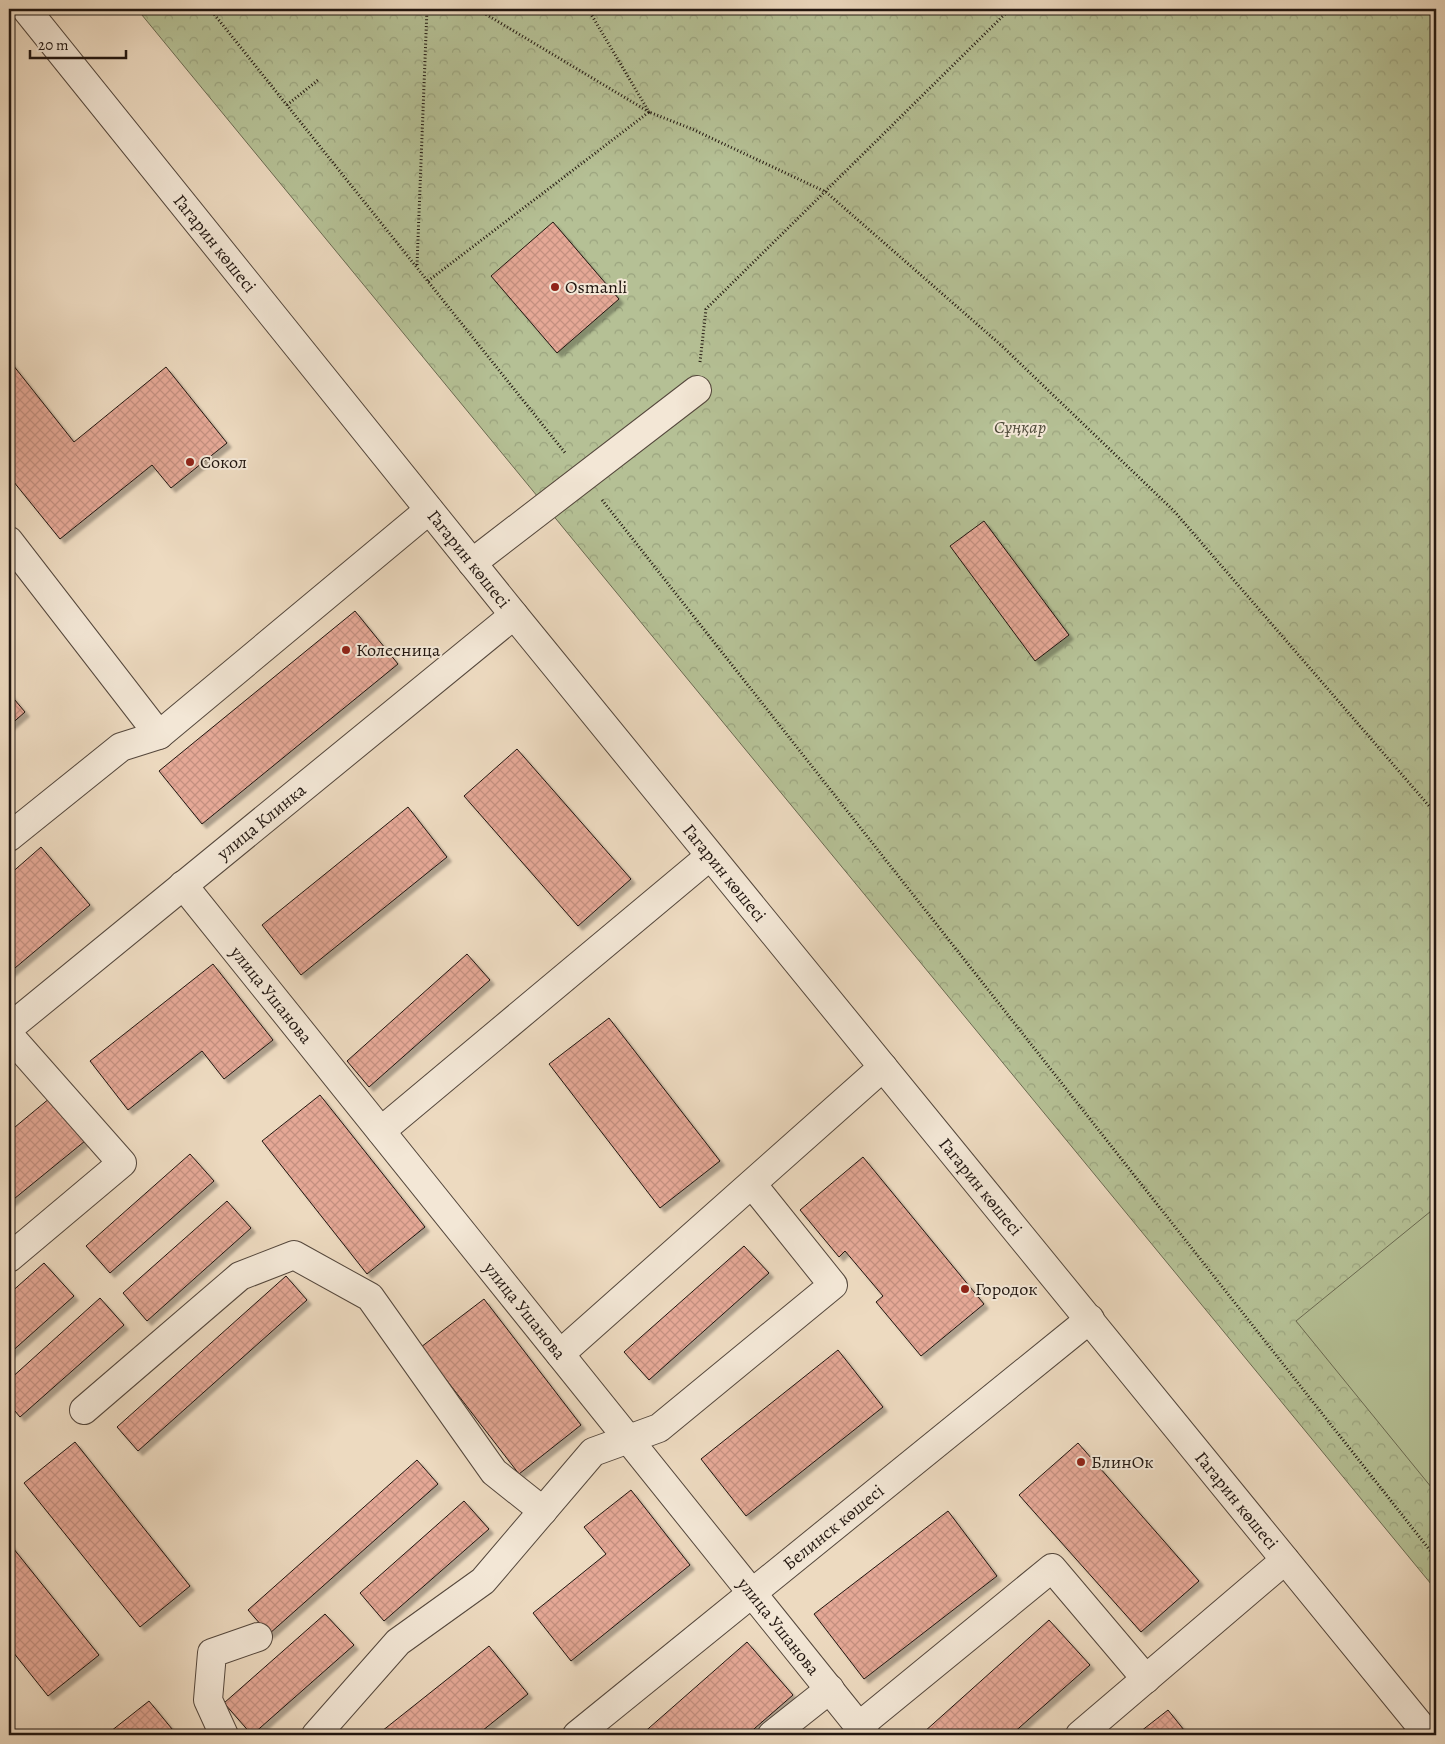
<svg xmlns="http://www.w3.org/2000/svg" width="1445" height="1744" font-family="Alegreya,serif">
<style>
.forest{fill:url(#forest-crowns);stroke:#6b6b52}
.pitch{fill:#b5c095;stroke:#6b6b52}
.building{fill:url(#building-cross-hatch);stroke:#211610;filter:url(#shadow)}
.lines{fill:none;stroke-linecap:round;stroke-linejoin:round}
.minor-casing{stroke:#54473c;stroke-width:30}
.path{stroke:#211610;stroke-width:3;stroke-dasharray:1 2.5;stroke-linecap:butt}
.minor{stroke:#f3e7d6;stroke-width:28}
.poi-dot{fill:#8f2418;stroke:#f3e7d6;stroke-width:2}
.labels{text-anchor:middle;stroke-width:4;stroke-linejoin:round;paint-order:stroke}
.street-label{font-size:18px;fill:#211610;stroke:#f3e7d6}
.poi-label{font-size:18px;fill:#211610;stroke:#f3e7d6;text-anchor:start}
.park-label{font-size:18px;font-style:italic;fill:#4d4938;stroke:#f3e7d6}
</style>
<defs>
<pattern id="forest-crowns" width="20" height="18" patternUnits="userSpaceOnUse" patternTransform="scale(1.25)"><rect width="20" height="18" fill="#b5c095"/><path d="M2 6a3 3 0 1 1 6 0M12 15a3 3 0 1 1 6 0" fill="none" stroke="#9ba47f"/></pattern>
<pattern id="building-cross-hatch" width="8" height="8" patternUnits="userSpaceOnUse" patternTransform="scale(1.25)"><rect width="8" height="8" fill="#e5a896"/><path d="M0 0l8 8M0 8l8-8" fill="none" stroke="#c49080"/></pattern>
<filter id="shadow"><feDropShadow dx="4.5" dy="4.5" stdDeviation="1" flood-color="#0004"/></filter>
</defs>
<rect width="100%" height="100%" fill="#eddac0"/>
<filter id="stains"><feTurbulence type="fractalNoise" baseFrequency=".004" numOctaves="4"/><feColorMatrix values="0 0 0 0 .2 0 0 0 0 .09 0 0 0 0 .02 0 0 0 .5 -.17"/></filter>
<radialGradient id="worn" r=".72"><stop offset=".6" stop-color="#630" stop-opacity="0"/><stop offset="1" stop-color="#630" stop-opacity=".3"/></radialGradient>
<path class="forest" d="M137 9H1436V1590Z"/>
<path class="pitch" d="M1436 1207V1493L1296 1321Z"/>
<path class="building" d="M553 222 619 299 557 353 491 276Z
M9 360 74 442 166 367 227 443 171 488 152 465 60 539 9 476Z
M984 521 1069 635 1035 661 950 546Z
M355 611 398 664 202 824 159 771Z
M9 693 25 712 9 726Z
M517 749 631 879 578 926 464 796Z
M408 807 447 857 301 975 262 925Z
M41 847 90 905 9 973V875Z
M467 954 490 980 369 1087 347 1061Z
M213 964 273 1040 224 1079 202 1051 128 1110 90 1061Z
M609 1018 720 1161 660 1208 549 1064Z
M320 1095 425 1227 367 1274 262 1141Z
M50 1098 85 1141 9 1203V1132Z
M190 1154 214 1181 110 1273 86 1246Z
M863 1157 984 1304 921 1356 876 1302 883 1296 845 1251 839 1257 800 1210Z
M227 1201 251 1228 147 1321 123 1293Z
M744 1246 769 1273 649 1380 624 1352Z
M44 1263 74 1296 9 1354V1294Z
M286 1276 307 1300 138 1451 117 1427Z
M100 1298 124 1325 20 1417 9 1404V1380Z
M484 1299 581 1425 519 1474 421 1347Z
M838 1350 883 1407 746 1516 701 1459Z
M75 1442 190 1586 140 1627 24 1483Z
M1078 1443 1199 1581 1141 1632 1019 1495Z
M417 1460 438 1484 269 1634 248 1610Z
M631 1490 690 1565 571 1661 533 1613 606 1554 584 1527Z
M464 1501 489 1529 384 1621 360 1593Z
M948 1511 997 1576 864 1679 814 1614Z
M9 1543 99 1655 48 1696 9 1647Z
M325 1614 354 1645 252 1735 224 1703Z
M1049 1620 1090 1665 1011 1735H927L924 1732Z
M747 1642 793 1695 747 1735H641Z
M489 1646 528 1694 477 1735H377Z
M149 1701 177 1735H106Z
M1168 1710 1188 1735H1136Z"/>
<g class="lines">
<g class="minor-casing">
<g id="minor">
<path id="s1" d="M26 9 514 615 1428 1735"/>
<path d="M9 541 159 735 429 510"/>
<path d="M472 563 697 390"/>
<path d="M9 837 121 747 159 735"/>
<path id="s2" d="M183 885 866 1735"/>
<path id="s3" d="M9 1028 514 615"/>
<path d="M9 1035 122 1163 9 1258"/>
<path d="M381 1131 710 856"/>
<path d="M560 1354 883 1067"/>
<path d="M84 1410 240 1276 294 1255 370 1297 494 1472 543 1511"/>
<path d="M859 1726 1052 1568 1146 1679"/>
<path d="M224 1735 208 1700 212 1653 258 1637"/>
<path d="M316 1735 398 1642 483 1581 593 1452 659 1428 833 1285 752 1184"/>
<path id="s4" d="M577 1735 1090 1319"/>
<path d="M772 1735 830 1689"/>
<path d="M1080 1735 1285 1560"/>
</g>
</g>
<path class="path" d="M210 9 566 454
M477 9 649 112 588 9
M287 105 318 80
M417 265 427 9
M428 281 649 112 692 129 826 192 1002 346 1174 511 1436 814
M700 362 706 309 1010 9
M602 500 1436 1558"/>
<use href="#minor" class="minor"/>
</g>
<g class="poi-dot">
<circle cx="555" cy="287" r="5"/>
<circle cx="190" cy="462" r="5"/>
<circle cx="346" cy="650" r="5"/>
<circle cx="965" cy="1289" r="5"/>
<circle cx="1081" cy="1462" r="5"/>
</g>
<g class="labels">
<g class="street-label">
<text dy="6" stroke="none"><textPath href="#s1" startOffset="301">Гагарин көшесі</textPath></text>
<text dy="6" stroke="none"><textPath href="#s1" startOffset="706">Гагарин көшесі</textPath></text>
<text dy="6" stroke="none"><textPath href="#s3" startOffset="326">улица Клинка</textPath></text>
<text dy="6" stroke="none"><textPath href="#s1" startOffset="1111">Гагарин көшесі</textPath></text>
<text dy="6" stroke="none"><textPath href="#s2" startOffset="141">улица Ушанова</textPath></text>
<text dy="6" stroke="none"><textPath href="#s1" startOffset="1516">Гагарин көшесі</textPath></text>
<text dy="6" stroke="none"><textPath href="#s2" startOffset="546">улица Ушанова</textPath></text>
<text dy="6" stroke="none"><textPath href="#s1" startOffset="1921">Гагарин көшесі</textPath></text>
<text dy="6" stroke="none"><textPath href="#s4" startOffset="330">Белинск көшесі</textPath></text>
<text dy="6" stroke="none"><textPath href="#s2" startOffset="951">улица Ушанова</textPath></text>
</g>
<g class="poi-label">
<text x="565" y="293">Osmanli</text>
<text x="200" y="468">Сокол</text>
<text x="356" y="656">Колесница</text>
<text x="975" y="1295">Городок</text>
<text x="1091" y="1468">БлинОк</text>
</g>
<g class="park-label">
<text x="1020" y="433">Сұңқар</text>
</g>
</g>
<rect width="1445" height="1744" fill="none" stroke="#eddac0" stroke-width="30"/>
<rect x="10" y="10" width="1425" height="1724" fill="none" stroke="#211610" stroke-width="2.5"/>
<rect x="15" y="15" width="1415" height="1714" fill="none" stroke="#211610"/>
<path d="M30 50v8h96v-8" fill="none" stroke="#211610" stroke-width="2.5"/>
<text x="38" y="50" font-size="15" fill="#211610" stroke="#f3e7d6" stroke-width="4" paint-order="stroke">20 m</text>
<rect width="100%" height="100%" filter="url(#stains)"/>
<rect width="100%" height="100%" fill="url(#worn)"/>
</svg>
